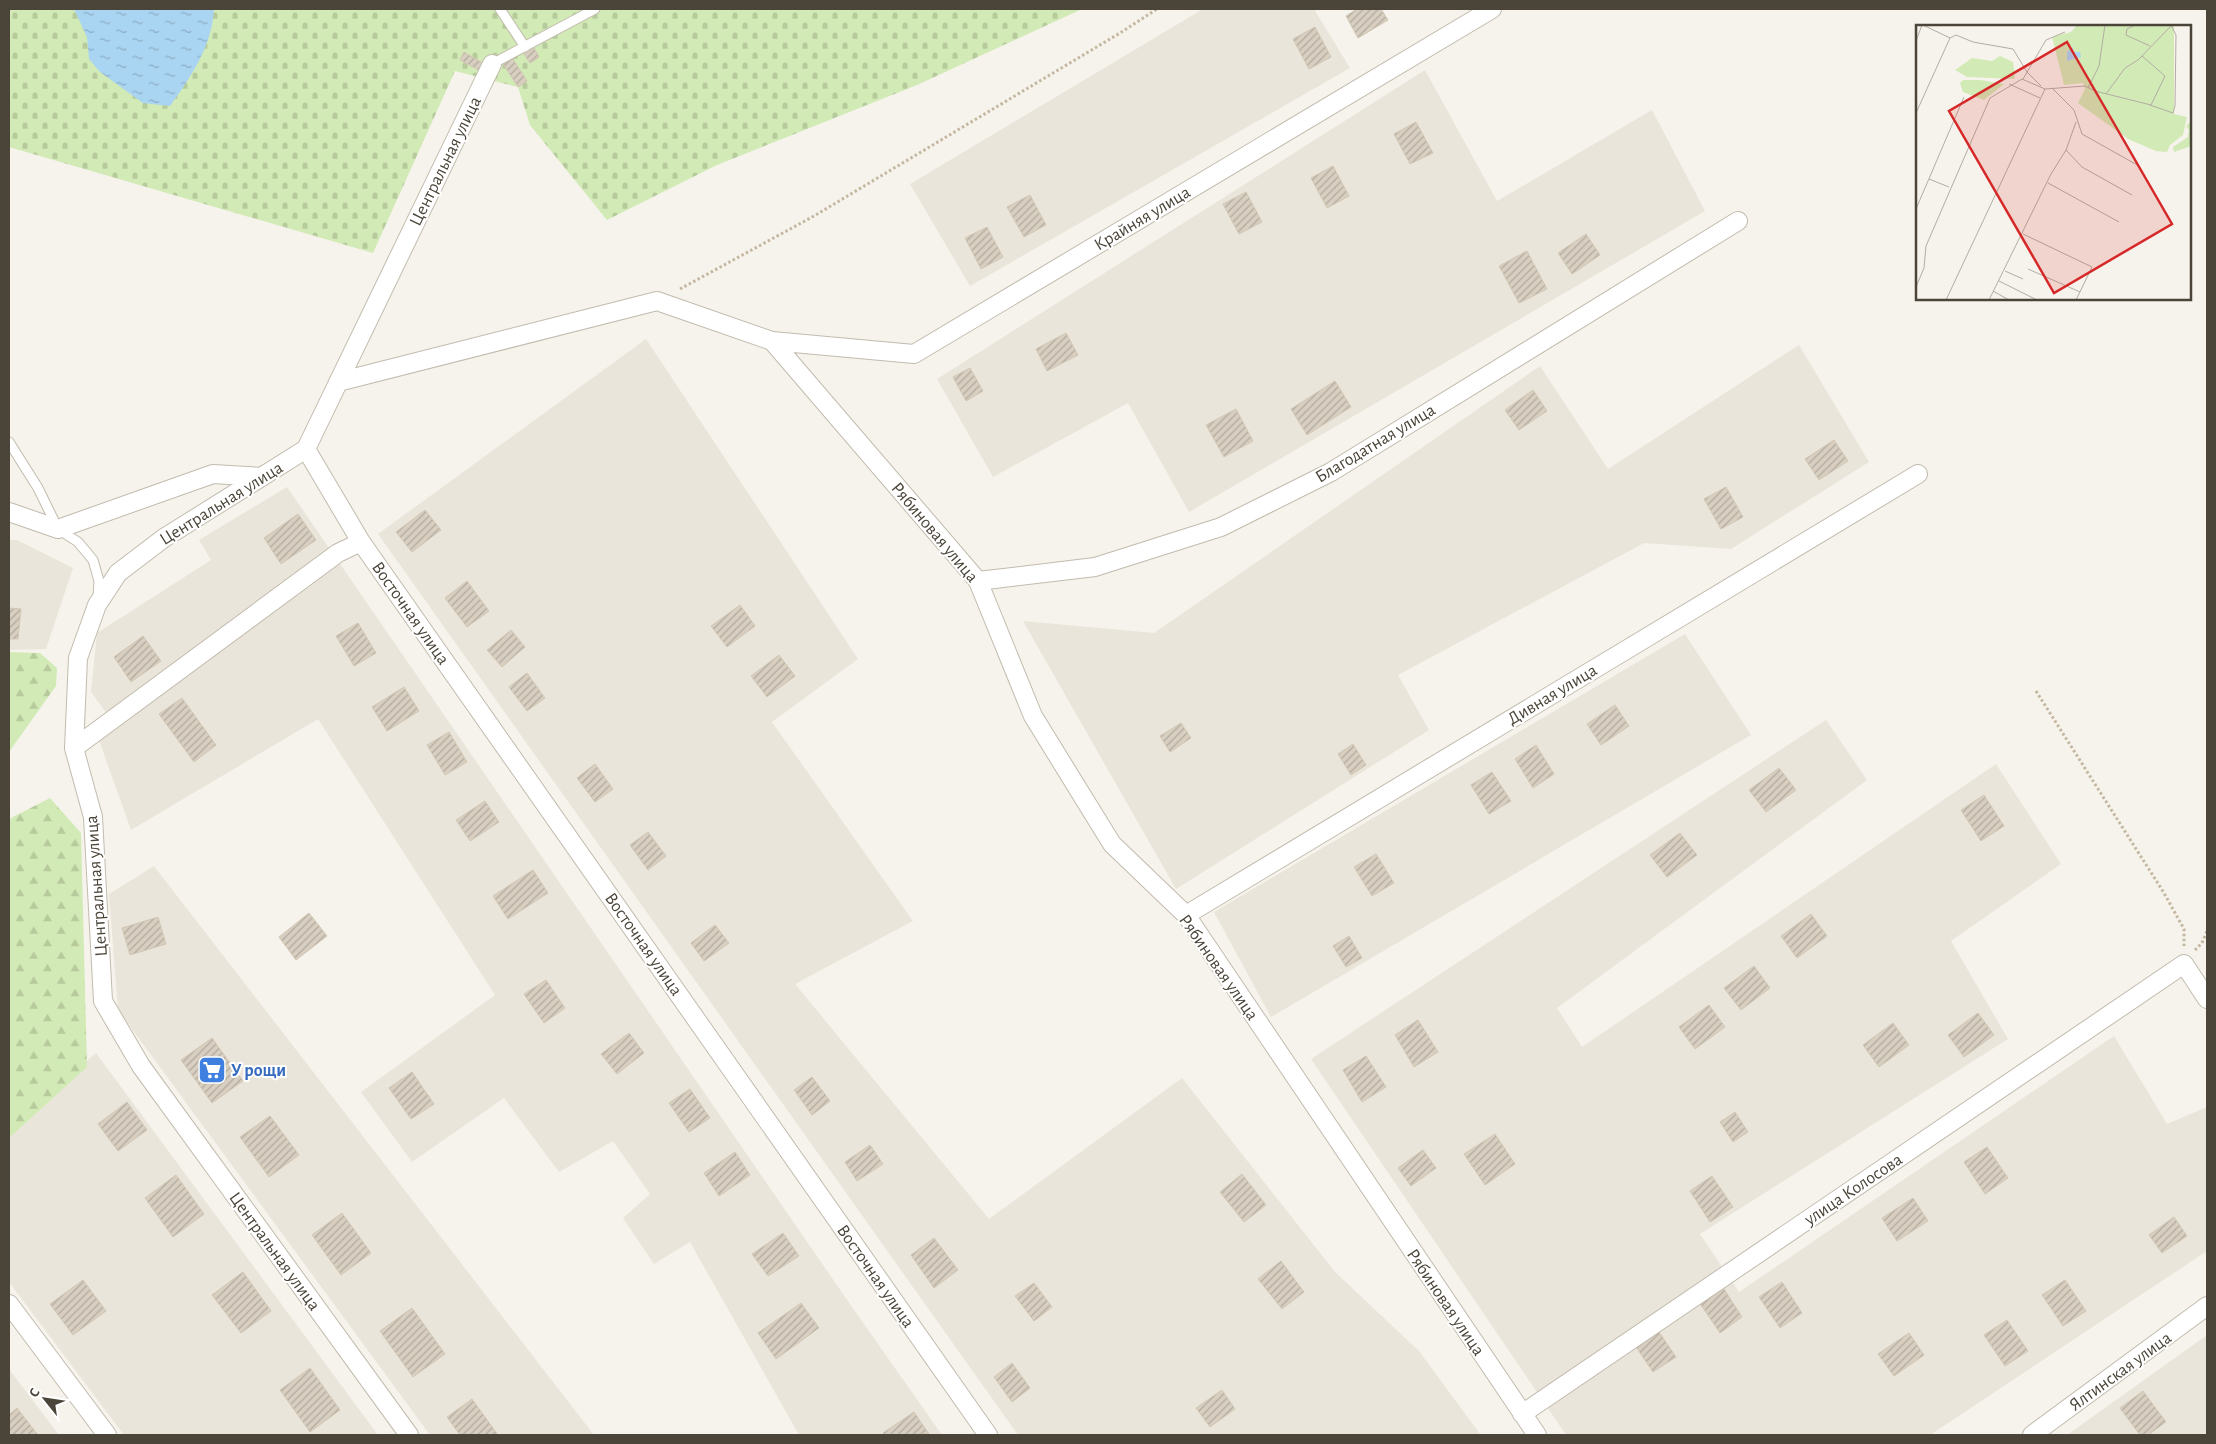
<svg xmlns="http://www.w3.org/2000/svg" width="2216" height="1444" font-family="'Alegreya Sans',sans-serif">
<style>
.residential{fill:#eae5da}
.forest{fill:url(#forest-firs)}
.cemetery{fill:url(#cemetery-stones)}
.water{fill:url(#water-ripples)}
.building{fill:url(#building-hatch);stroke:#d3c7b4}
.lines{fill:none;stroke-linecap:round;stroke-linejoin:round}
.lane-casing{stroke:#c2bbae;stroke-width:11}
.street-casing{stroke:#c2bbae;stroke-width:20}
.path{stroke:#c4b79f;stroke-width:3;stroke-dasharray:2.5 2.5;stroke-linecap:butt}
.lane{stroke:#fff;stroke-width:9}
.street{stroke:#fff;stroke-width:18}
.labels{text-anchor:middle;stroke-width:4;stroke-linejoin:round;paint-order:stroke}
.street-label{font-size:18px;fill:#4b4439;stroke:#fff}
.shop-label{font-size:18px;font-weight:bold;fill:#366cbe;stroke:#fff;text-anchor:start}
.inset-road{fill:none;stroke:#b2ada4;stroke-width:1}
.view{fill:#d62828;fill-opacity:0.15;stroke:#d62828;stroke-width:2.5}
.inset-edge{fill:none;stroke:#4b4439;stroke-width:2.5}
</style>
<defs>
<pattern id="forest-firs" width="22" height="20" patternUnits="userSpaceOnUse" patternTransform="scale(1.25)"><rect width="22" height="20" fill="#d2eab5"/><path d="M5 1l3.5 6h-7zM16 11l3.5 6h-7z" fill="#b6ca9c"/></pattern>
<pattern id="cemetery-stones" width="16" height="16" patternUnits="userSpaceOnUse" patternTransform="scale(1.25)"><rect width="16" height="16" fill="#d2eab5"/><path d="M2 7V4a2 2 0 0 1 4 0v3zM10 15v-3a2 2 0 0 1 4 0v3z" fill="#b6ca9c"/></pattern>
<pattern id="water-ripples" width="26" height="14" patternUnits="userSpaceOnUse" patternTransform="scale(1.25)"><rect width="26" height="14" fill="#a9d4f2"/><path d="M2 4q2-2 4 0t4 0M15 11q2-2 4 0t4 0" fill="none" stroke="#8caec5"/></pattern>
<pattern id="building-hatch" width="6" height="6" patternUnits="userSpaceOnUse" patternTransform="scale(1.25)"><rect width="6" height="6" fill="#d8cfc1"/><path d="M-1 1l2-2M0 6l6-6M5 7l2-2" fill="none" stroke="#b1aa9e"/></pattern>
</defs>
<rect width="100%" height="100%" fill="#f6f3ec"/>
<path class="residential" d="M1203 9H1314L1350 68 970 286 910 184Z
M1425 70 1497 201 1652 110 1705 211 1189 512 1128 403 993 477 937 379Z
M646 339 858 659 772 722 913 921 795 984 989 1219 1182 1078 1335 1272 1419 1351 1480 1434 1018 1435 378 534Z
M1799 345 1869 462 1731 549 1644 543 1398 675 1429 730 1176 889 1023 621 1154 633 1540 366 1608 469Z
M287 487 852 1307 942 1435H799L690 1242 654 1264 623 1218 650 1194 613 1141 559 1172 504 1098 412 1162 361 1092 495 995 318 719 131 830 95 729 110 718 91 692 97 633 211 560 199 540Z
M9 540H17L73 568 46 649 9 650Z
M1685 634 1751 735 1271 1017 1214 912Z
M1826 720 1867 780 1557 1008 1582 1047 1996 764 2061 864 1951 941 2008 1039 1700 1234 1739 1292 2114 1036 2167 1124 2207 1107V1251L1930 1435H1566L1311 1059Z
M154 866 594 1435H430L118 1010 109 894Z
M96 1053 378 1435H124L9 1282V1124Z
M2207 1335V1435H2067Z
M9 1369 59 1435H9Z"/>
<path class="forest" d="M9 652 40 653 57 668 56 686 9 752Z
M50 798 81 833 87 1067 9 1138V823L11 818Z"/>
<path class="cemetery" d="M9 9H1082L917 85 717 165 607 220 530 125 518 87 455 71 373 253 9 147Z"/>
<path class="water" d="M74 9H214C212 46 191 77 170 106L143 103 100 72 89 59 87 37Z"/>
<path class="building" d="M1357 9H1381L1388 20 1358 38 1346 16Z
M1315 27 1331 57 1309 69 1293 39Z
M534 48 539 57 530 63 524 54Z
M464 52 486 65 482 72 460 60Z
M511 56 527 81 518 87 502 62Z
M1416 122 1433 153 1410 164 1394 134Z
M1333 166 1349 196 1327 208 1311 178Z
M1246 192 1262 222 1239 234 1223 204Z
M1030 195 1046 225 1024 237 1007 207Z
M987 227 1003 257 981 269 965 238Z
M1586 234 1600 255 1572 274 1558 253Z
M1527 251 1547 289 1519 303 1499 266Z
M1066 333 1078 355 1047 371 1036 349Z
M970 368 983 391 966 401 953 377Z
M1335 381 1351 407 1307 435 1291 409Z
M1533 390 1547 411 1519 430 1505 410Z
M1236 409 1253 441 1224 457 1206 425Z
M1834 440 1848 461 1819 480 1805 459Z
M1726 487 1743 517 1721 529 1704 499Z
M425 510 441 530 412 552 396 532Z
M298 514 316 540 281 564 264 538Z
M467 581 489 611 467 627 445 598Z
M740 605 755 626 727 647 711 626Z
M9 608 21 609 18 639H9Z
M358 623 376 653 354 666 336 636Z
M511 630 525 647 502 667 487 650Z
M143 636 161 661 131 682 114 657Z
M779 655 795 676 767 697 751 676Z
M527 673 545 698 527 711 509 687Z
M404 687 419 711 387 731 372 707Z
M182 698 216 745 194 762 159 714Z
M1615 705 1629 726 1601 745 1587 724Z
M1181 723 1191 738 1170 752 1160 736Z
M449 732 467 762 445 775 427 745Z
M1353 744 1366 765 1351 775 1338 754Z
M1536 745 1554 774 1533 788 1515 759Z
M595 764 613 789 595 802 577 778Z
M1779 768 1796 790 1766 812 1749 790Z
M1492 772 1511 801 1489 814 1471 785Z
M1984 795 2004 826 1981 841 1961 810Z
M485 801 499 822 470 841 456 820Z
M648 832 666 856 648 870 630 845Z
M1680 833 1697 855 1667 877 1650 855Z
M1376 854 1394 883 1372 896 1354 867Z
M533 870 548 893 508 919 493 896Z
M309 913 327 936 296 960 279 937Z
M1811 914 1827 936 1797 958 1781 936Z
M158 917 166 944 130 955 122 928Z
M715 925 729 943 704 961 691 943Z
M1349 936 1362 958 1346 967 1333 946Z
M1754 966 1770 988 1741 1010 1724 988Z
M546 980 565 1008 544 1023 524 994Z
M1709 1005 1725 1027 1695 1049 1679 1027Z
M1978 1013 1994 1035 1964 1057 1948 1035Z
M1418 1020 1438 1052 1414 1067 1395 1035Z
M1893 1023 1909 1045 1879 1067 1863 1045Z
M629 1033 644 1053 617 1074 601 1054Z
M212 1038 243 1081 212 1103 181 1060Z
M1366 1056 1386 1087 1362 1102 1343 1070Z
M412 1072 434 1104 411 1119 389 1088Z
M812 1077 830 1101 812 1115 794 1090Z
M690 1089 710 1118 689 1132 669 1103Z
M127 1102 147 1130 118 1151 98 1124Z
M1735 1112 1748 1132 1733 1142 1720 1122Z
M270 1116 299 1155 269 1177 240 1137Z
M1495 1134 1515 1164 1485 1185 1464 1154Z
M870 1145 883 1164 857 1181 845 1162Z
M1987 1147 2008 1178 1985 1194 1964 1162Z
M1423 1150 1436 1168 1411 1186 1398 1168Z
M735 1152 750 1175 719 1196 704 1173Z
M1242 1174 1266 1205 1244 1222 1220 1192Z
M176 1175 204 1214 173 1237 145 1198Z
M1712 1176 1733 1207 1710 1222 1690 1191Z
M1913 1198 1928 1221 1897 1241 1882 1218Z
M342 1213 371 1253 341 1275 312 1235Z
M2174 1217 2187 1236 2162 1253 2149 1235Z
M783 1233 799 1256 768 1276 752 1254Z
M934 1238 958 1270 934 1288 911 1255Z
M1281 1261 1304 1292 1282 1309 1258 1279Z
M243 1272 271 1311 241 1333 212 1295Z
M83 1280 106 1311 73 1335 50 1304Z
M2065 1280 2086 1311 2063 1326 2042 1295Z
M1782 1282 1802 1313 1780 1328 1759 1297Z
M1034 1283 1052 1307 1034 1321 1015 1296Z
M1722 1286 1742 1317 1720 1333 1699 1302Z
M801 1303 819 1328 776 1359 758 1333Z
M412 1308 445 1354 413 1377 380 1331Z
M2007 1320 2028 1351 2005 1366 1984 1335Z
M1655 1326 1676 1357 1653 1372 1632 1341Z
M1909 1333 1924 1355 1894 1376 1878 1354Z
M1012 1363 1030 1388 1012 1402 994 1377Z
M310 1368 340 1410 310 1432 280 1390Z
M1222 1390 1235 1409 1210 1427 1196 1408Z
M2143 1391 2166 1422 2148 1435H2140L2120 1408Z
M472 1399 498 1435H460L447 1417Z
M17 1408 38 1435H9V1415Z
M914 1412 929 1434 885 1435 883 1433Z"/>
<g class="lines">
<g class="lane-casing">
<path id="lane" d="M500 9 525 47
M492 64 595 9
M9 442 38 488 58 529 78 542 93 560 99 581 98 598"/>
</g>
<g class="street-casing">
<path id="street" d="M772 341 978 581 1033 716 1112 844 1186 915 1537 1435
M338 382 657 301 772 341 914 354 1492 9
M306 449 361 542 988 1435
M9 512 58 529 213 474 262 477
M978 581 1095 567 1221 527 1331 472 1738 221
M74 748 338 553 361 542
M1186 915 1918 474
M9 1304 107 1435
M1522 1414 2184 964 2207 999
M409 1435 141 1066 103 1001 93 817 74 748 78 658 97 605 118 573 164 538 306 449 492 64
M2032 1435 2207 1306"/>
</g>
<path class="path" d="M680 289 814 216 1120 33 1157 9
M2036 691 2164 893 2184 929V946
M2195 950 2202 943 2207 931"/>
<use href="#lane" class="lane"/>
<use href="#street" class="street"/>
</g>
<defs>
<g id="supermarket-square" transform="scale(1.4375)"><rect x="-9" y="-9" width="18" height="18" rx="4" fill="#3f7fe0" stroke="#fff"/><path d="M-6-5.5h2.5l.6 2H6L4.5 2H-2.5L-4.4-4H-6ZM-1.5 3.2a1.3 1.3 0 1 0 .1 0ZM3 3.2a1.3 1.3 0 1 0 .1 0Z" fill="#fff"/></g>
</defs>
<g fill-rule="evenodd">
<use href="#supermarket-square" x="212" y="1070"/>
</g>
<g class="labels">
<g class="street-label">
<text transform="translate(445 161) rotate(-64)" y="6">Центральная улица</text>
<text transform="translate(1142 218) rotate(-31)" y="6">Крайняя улица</text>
<text transform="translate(1375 443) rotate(-31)" y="6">Благодатная улица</text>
<text transform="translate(221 503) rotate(-32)" y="6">Центральная улица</text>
<text transform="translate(935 532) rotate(50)" y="6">Рябиновая улица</text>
<text transform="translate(411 613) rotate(55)" y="6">Восточная улица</text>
<text transform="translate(1552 694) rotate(-31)" y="6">Дивная улица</text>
<text transform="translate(96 886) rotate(-94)" y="6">Центральная улица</text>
<text transform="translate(644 944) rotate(55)" y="6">Восточная улица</text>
<text transform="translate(1219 967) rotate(55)" y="6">Рябиновая улица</text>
<text transform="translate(1853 1189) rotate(-34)" y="6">улица Колосова</text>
<text transform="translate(275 1251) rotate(54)" y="6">Центральная улица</text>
<text transform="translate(876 1276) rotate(55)" y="6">Восточная улица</text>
<text transform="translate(1446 1302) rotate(56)" y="6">Рябиновая улица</text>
<text transform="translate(2120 1371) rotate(-36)" y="6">Ялтинская улица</text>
</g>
<g class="shop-label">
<text x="231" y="1076">У рощи</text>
</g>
</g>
<g transform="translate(1916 25)">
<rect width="275" height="275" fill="#f6f3ec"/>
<path d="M84 31 97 37 99 54 51 52 39 45 56 33 76 36ZM47 55H64L88 59 68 75 47 67 44 58ZM275 96V121L258 127 257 122 272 112 273 105 270 101Z" fill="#d2eab5"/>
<path d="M161 0H258V89L271 92 267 110 254 120 251 127 240 126 212 114 162 78 169 64 167 58 148 60 136 12 155 7Z" fill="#d2eab5"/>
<path d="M157 22V27H164L165 32 151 36V27Z" fill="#a9d4f2"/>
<path class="inset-road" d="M7 0 34 13 40 10 57 17 97 24 111 47 125 61M219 0 211 4 210 10 234 21M0 16 6 0M107 54 130 15 149 7M93 59 124 73M136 63 158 85 166 109 223 141M172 63 183 41 189 0M190 69 209 43 222 35 255 1M234 80 257 88 259 81 260 10 255 0M0 88 34 13M150 125 166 142 216 170M13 154 33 162M132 158 203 197M0 184 48 72M107 209 176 242 160 275M112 244 164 267M89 246 107 254M83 256 121 275M0 262 8 243 10 221 74 73 106 54 129 64 169 61 179 66 235 80 249 51 226 31M77 266 93 275M30 275 129 64M73 275 135 149 150 125 160 97"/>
<path class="view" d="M151 17 256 199 138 268 33 86Z"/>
<rect width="275" height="275" class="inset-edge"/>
</g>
<rect width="2216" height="1444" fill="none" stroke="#4b4439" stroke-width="20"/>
<g transform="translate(45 1399) rotate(300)" stroke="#ffffff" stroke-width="4" paint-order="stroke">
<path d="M0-4L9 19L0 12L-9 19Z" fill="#4b4439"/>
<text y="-8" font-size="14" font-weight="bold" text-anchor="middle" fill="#4b4439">С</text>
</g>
</svg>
